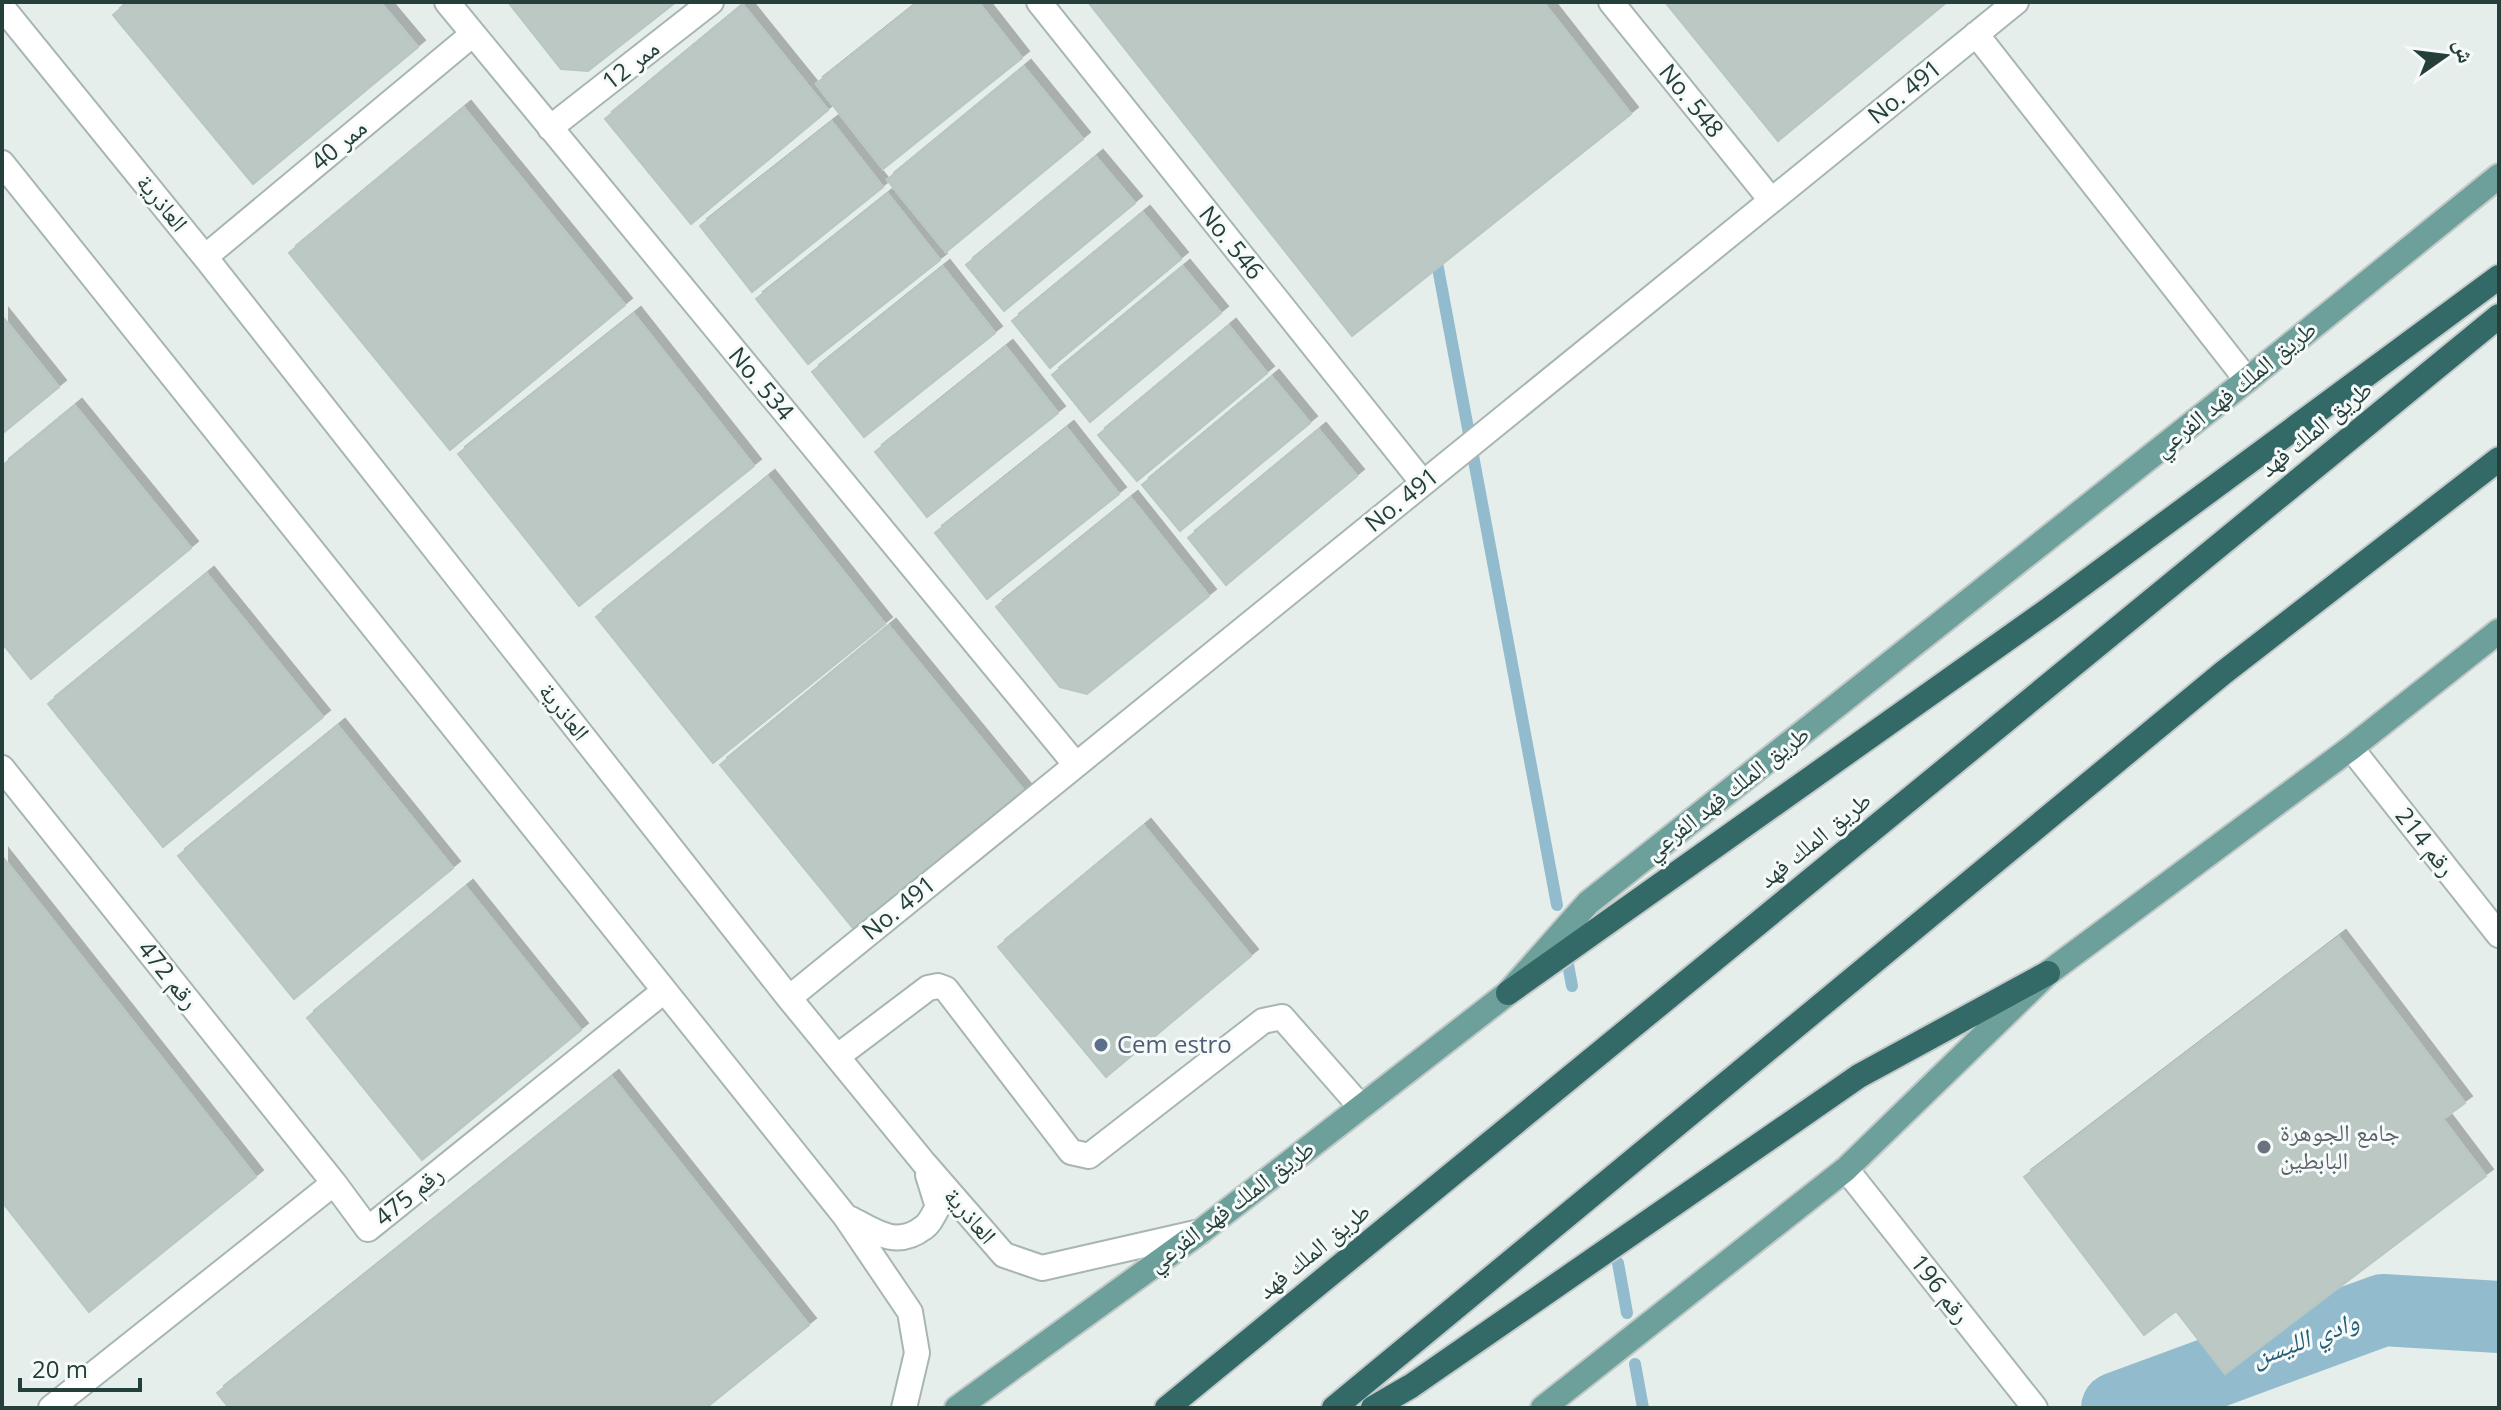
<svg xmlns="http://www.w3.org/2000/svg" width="2501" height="1410" font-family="'Open Sans','Noto Naskh Arabic',sans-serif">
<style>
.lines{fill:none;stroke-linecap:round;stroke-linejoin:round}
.stream{stroke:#92bcce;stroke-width:12}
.river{stroke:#92bcce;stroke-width:72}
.building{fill:#bbc8c4;stroke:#b8c7c3;stroke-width:2;filter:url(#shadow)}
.minor-casing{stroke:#a8b6b3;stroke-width:28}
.major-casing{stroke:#c2c9c8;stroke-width:28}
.highway-casing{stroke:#c2c9c8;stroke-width:28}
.minor{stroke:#fff;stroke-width:24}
.major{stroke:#6da09a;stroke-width:24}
.highway{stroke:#336966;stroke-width:24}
.service-dot{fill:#5c6f8a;stroke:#f6faf9;stroke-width:3}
.worship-dot{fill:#6b7280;stroke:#f6faf9;stroke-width:3}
.labels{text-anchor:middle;stroke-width:6;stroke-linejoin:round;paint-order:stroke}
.street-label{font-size:24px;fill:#253f3b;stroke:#f6faf9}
.service-label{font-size:24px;fill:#4e5e75;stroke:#f6faf9;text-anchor:start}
.worship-label{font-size:24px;fill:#5b616d;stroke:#f6faf9;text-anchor:start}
.water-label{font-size:26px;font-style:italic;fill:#235d77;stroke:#f6faf9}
</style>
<defs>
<filter id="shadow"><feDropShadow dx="7" dy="-7" stdDeviation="0" flood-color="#0004"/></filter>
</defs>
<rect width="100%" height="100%" fill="#e5eeeb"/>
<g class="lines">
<path class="stream" d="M1435 252 1557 905
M1567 959 1572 986
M1618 1263 1627 1313
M1635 1364 1643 1408"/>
<path class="river" d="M2117 1408 2383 1310 2499 1317"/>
</g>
<path class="building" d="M128 2H380L418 47 253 184 113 15Z
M508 2H676L588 71 561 69Z
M919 2H978L1022 58 883 169 816 84Z
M1088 2H1543L1631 114 1352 336Z
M1665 2H1947L1778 141Z
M743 5 828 110 691 224 605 119Z
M1024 67 1083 139 946 252 887 180Z
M464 108 625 305 450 450 289 253Z
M832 122 883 187 752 292 700 226Z
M1096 157 1135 203 1004 311 966 265Z
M888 194 940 260 808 364 756 299Z
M1143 213 1181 259 1050 368 1012 321Z
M943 267 995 333 864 437 812 372Z
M1183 267 1221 313 1090 422 1052 375Z
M634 314 754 466 579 606 458 454Z
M2 316 59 387 2 434Z
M1229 326 1267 373 1137 481 1098 435Z
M1006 347 1058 413 927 517 875 452Z
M1272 377 1310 423 1180 531 1142 485Z
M75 406 191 548 31 679 2 643V466Z
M1067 428 1119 494 987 599 935 533Z
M1319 430 1357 476 1226 585 1188 538Z
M768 477 885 624 713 763 596 617Z
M1131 498 1209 596 1087 694 1060 687 996 607Z
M207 574 323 717 163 847 48 704Z
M889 626 1026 793 857 933 720 765Z
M338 726 453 868 294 999 178 856Z
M1144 826 1251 956 1106 1077 998 947Z
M2 856 256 1177 89 1312 2 1202Z
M466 887 581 1030 422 1160 307 1018Z
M2339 937 2465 1103 2443 1119 2486 1176 2225 1374 2176 1311 2144 1335 2024 1177Z
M612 1077 809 1325 706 1408H229L217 1393Z"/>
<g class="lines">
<g class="minor-casing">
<path id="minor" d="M447 2 1076 765
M1039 2 1423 483
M1611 2 1771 200
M2 7 205 257 789 998 924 1163 1004 1255 1042 1268 1200 1232
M1976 34 2247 380
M550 128 711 2
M2 163 845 1216 910 1312 917 1353 904 1408
M205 257 473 34
M2351 748 2499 935
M2 768 334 1183
M789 998 2016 2
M838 1056 928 988 938 986 946 989 1071 1152 1089 1156 1263 1021 1282 1017 1360 1106
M1846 1169 2035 1408
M851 1219C875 1232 897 1248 923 1228 930 1224 934 1213 938 1207L928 1175
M51 1408 334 1183 368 1229 664 991"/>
</g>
<g class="major-casing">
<path id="major" d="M957 1408 1200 1232 1508 993 1588 903 2247 380 2499 176
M1543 1408 1846 1169 2048 973 2351 748 2499 631"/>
</g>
<g class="highway-casing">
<path id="highway" d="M1508 993 2048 610 2499 277
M1167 1408 2499 316
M1334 1408 2223 673 2499 459
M1373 1408 1411 1386 1859 1076 2048 973"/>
</g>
<use href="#minor" class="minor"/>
<use href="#major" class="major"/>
<use href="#highway" class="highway"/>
</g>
<circle class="service-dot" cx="1101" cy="1045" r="8"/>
<circle class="worship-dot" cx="2264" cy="1147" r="8"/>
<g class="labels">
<g class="street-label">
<text transform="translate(631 65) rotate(-38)" y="8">ممر 12</text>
<text transform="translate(1905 92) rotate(-39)" y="8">No. 491</text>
<text transform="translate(1691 101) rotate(51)" y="8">No. 548</text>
<text transform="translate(339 145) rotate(-40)" y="8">ممر 40</text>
<text transform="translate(162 203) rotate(51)" y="8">العاذرية</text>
<text transform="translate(1231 243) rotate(51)" y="8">No. 546</text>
<text transform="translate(761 384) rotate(50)" y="8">No. 534</text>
<text transform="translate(2235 389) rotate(-39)" y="8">طريق الملك فهد الفرعي</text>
<text transform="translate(2316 429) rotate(-39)" y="8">طريق الملك فهد</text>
<text transform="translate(1402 500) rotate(-39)" y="8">No. 491</text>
<text transform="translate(564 712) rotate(52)" y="8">العاذرية</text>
<text transform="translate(1727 793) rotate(-38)" y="8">طريق الملك فهد الفرعي</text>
<text transform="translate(1815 840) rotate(-39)" y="8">طريق الملك فهد</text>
<text transform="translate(2425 842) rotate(52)" y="8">رقم 214</text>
<text transform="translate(899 908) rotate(-39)" y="8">No. 491</text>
<text transform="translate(168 975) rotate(51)" y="8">رقم 472</text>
<text transform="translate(409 1196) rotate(-39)" y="8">رقم 475</text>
<text transform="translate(1231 1206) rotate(-37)" y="8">طريق الملك فهد الفرعي</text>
<text transform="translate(970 1216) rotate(49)" y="8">العاذرية</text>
<text transform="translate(1314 1251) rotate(-39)" y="8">طريق الملك فهد</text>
<text transform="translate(1940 1289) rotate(52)" y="8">رقم 196</text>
</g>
<g class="service-label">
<text x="1117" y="1053">Cem estro</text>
</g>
<g class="worship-label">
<text x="2280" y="1141">جامع الجوهرة<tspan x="2280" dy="28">البابطين</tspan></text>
</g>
<g class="water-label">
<text transform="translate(2305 1339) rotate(-20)" y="9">وادي الليسن</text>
</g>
</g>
<rect width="2501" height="1410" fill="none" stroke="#253f3b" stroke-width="8"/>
<g transform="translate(2445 56) rotate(76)" stroke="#f6faf9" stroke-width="6" paint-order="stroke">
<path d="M0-6L14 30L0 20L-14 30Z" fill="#253f3b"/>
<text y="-12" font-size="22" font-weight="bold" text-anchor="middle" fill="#253f3b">ش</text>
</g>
<path d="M20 1378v12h120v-12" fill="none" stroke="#253f3b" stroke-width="4"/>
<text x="32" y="1378" font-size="24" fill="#253f3b" stroke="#f6faf9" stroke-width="6" paint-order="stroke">20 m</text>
</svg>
